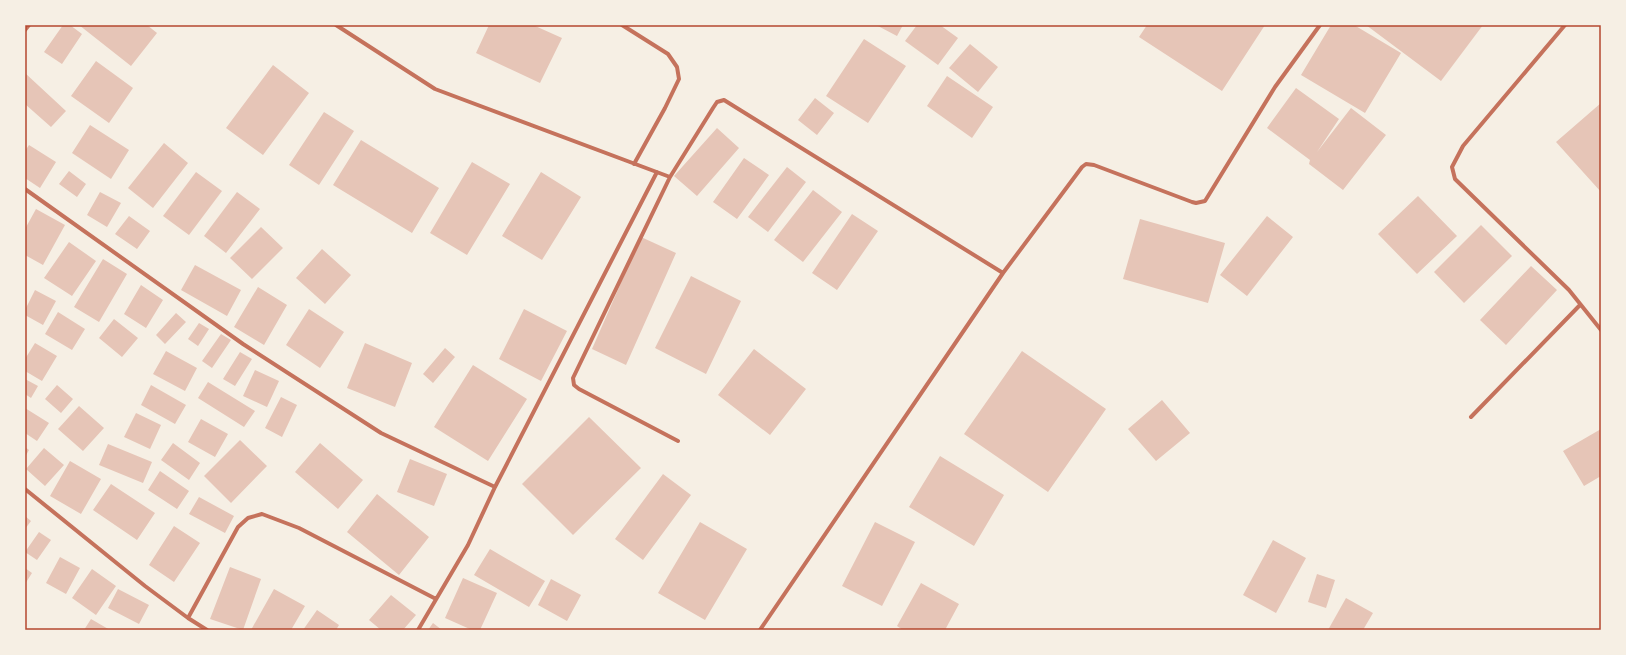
<svg xmlns="http://www.w3.org/2000/svg" width="1626" height="655" font-family="Lora,serif">
<style>
.building{fill:#e6c5b7}
.lines{fill:none;stroke-linecap:round;stroke-linejoin:round}
.minor{stroke:#c5725c;stroke-width:4}
.neatline{fill:none;stroke:#b5482f;stroke-width:1.5}
</style>
<rect width="100%" height="100%" fill="#f6efe4"/>
<path class="building" d="M63 25H70L82 34 62 64 44 52Z
M79 25H147L157 33 131 66Z
M489 25H533L562 38 540 83 476 53Z
M876 25H903L897 36Z
M917 25H940L958 38 938 65 905 41Z
M1147 25H1265L1222 91 1139 37Z
M1331 25H1354L1401 53 1365 113 1301 75Z
M1366 25H1483L1441 81Z
M864 39 906 66 868 123 826 96Z
M970 44 998 67 978 92 949 68Z
M96 61 133 88 109 123 71 96Z
M273 65 309 93 263 155 226 128Z
M25 73 66 111 51 127 25 104Z
M947 76 993 107 972 138 927 106Z
M1296 88 1339 119 1317 152 1351 108 1386 135 1343 190 1309 164 1310 160 1267 128Z
M815 98 834 113 817 135 798 120Z
M1601 103V192L1556 142Z
M324 112 354 131 319 185 289 165Z
M90 125 129 150 111 179 72 153Z
M717 128 739 148 697 196 674 176Z
M361 140 439 188 412 233 333 185Z
M164 143 188 163 153 208 128 188Z
M29 145 56 162 40 188 25 178V151Z
M744 158 769 175 737 219 713 202Z
M472 162 510 184 467 255 430 233Z
M787 167 806 182 768 232 748 217Z
M69 171 86 184 77 197 59 184Z
M196 172 222 191 189 235 163 216Z
M541 172 581 197 542 260 502 236Z
M813 190 842 212 803 262 774 240Z
M100 192 121 203 107 227 87 215Z
M237 192 260 209 226 253 204 236Z
M1418 196 1457 236 1417 274 1378 234Z
M36 209 65 225 43 265 25 255V229Z
M852 214 878 231 837 290 812 273Z
M129 216 150 231 137 249 115 234Z
M1267 216 1293 237 1247 296 1220 275Z
M1140 219 1225 243 1208 303 1123 279Z
M1481 225 1512 256 1464 303 1434 272Z
M261 227 283 248 252 279 230 258Z
M641 237 676 253 626 365 592 349Z
M69 242 96 261 72 296 44 278Z
M322 249 351 275 325 304 296 278Z
M103 259 127 274 99 322 74 307Z
M195 265 241 290 227 316 181 290Z
M1531 266 1557 290 1506 345 1480 320Z
M691 276 741 301 706 374 655 348Z
M141 285 163 300 146 328 124 314Z
M258 287 287 305 264 345 234 327Z
M35 290 56 301 43 325 25 315V310Z
M309 309 344 332 320 368 286 345Z
M524 309 567 331 541 381 499 359Z
M58 312 85 329 72 350 45 334Z
M176 313 186 322 165 344 156 335Z
M114 319 138 338 122 357 99 338Z
M199 323 209 329 198 346 188 339Z
M221 334 231 340 212 368 202 361Z
M35 343 57 356 42 381 25 371V359Z
M365 343 412 363 395 407 347 388Z
M445 348 455 357 433 383 423 374Z
M754 349 806 389 770 435 718 395Z
M166 351 197 368 185 391 153 374Z
M1022 351 1106 409 1048 492 964 434Z
M240 352 252 359 235 386 223 379Z
M473 365 527 399 488 461 434 427Z
M255 370 279 381 267 407 243 396Z
M25 379 38 386 31 398 25 394Z
M208 382 255 411 244 427 198 398Z
M57 385 73 399 61 413 45 399Z
M151 385 186 405 175 424 141 405Z
M281 397 297 405 282 437 265 428Z
M1162 400 1190 433 1156 461 1128 429Z
M79 406 104 428 83 451 58 429Z
M25 408 49 423 37 441 25 433Z
M136 413 161 425 150 449 124 437Z
M589 417 641 468 573 535 522 484Z
M201 419 228 434 215 457 188 442Z
M1601 429V476L1584 486 1563 451Z
M240 440 267 466 231 503 204 476Z
M173 443 200 463 189 480 161 460Z
M320 443 363 480 338 509 295 472Z
M108 444 152 462 143 483 99 465Z
M25 447 29 450 25 457Z
M44 448 64 465 45 486 26 469Z
M940 456 1004 495 974 546 909 507Z
M410 459 447 474 434 506 397 492Z
M70 461 101 479 81 514 50 496Z
M160 471 189 491 177 509 148 490Z
M663 474 691 495 643 560 615 539Z
M111 484 155 513 137 540 93 510Z
M377 494 429 537 399 575 347 532Z
M199 497 234 516 225 533 189 514Z
M25 516 31 521 25 529Z
M700 522 747 549 705 620 658 593Z
M875 522 915 542 882 606 842 586Z
M174 526 200 543 174 582 149 565Z
M39 532 51 540 37 560 25 552Z
M1273 540 1306 558 1276 613 1243 595Z
M490 549 545 581 529 607 474 575Z
M60 557 80 568 66 594 46 583Z
M230 567 261 579 243 630 210 619Z
M25 568 32 573 25 584Z
M92 569 116 586 96 615 72 598Z
M1317 574 1335 580 1326 608 1308 602Z
M463 578 497 593 480 630H472L445 618Z
M551 579 581 595 567 621 538 605Z
M921 583 959 604 945 630H903L897 626Z
M118 589 149 605 139 624 108 608Z
M274 589 305 606 291 630H251Z
M391 595 416 615 403 630H381L369 620Z
M1346 598 1373 613 1363 630H1328Z
M317 610 339 625 336 630H303Z
M91 619 110 630H84Z
M433 623 442 630H428Z"/>
<g class="lines">
<path class="minor" d="M336 25 435 89 670 177 713 108 717 102 724 100 1003 273
M622 25 668 54 677 67 679 79 665 108 634 164
M1565 25 1463 146 1452 167 1455 179 1569 290 1601 330
M25 30 29 25
M670 177 573 378 574 385 579 389 678 441
M25 189 243 344 381 433 495 487
M1471 417 1580 305
M25 489 145 586 188 618 207 630
M188 618 238 527 248 518 262 514 299 528 436 599
M418 630 468 545 495 487 657 172
M760 630 1003 273 1082 167 1086 164 1094 165 1192 202 1196 203 1205 201 1275 87 1320 25"/>
</g>
<rect width="1626" height="655" fill="none" stroke="#f6efe4" stroke-width="52"/>
<rect x="26" y="26" width="1574" height="603" class="neatline"/>
</svg>
